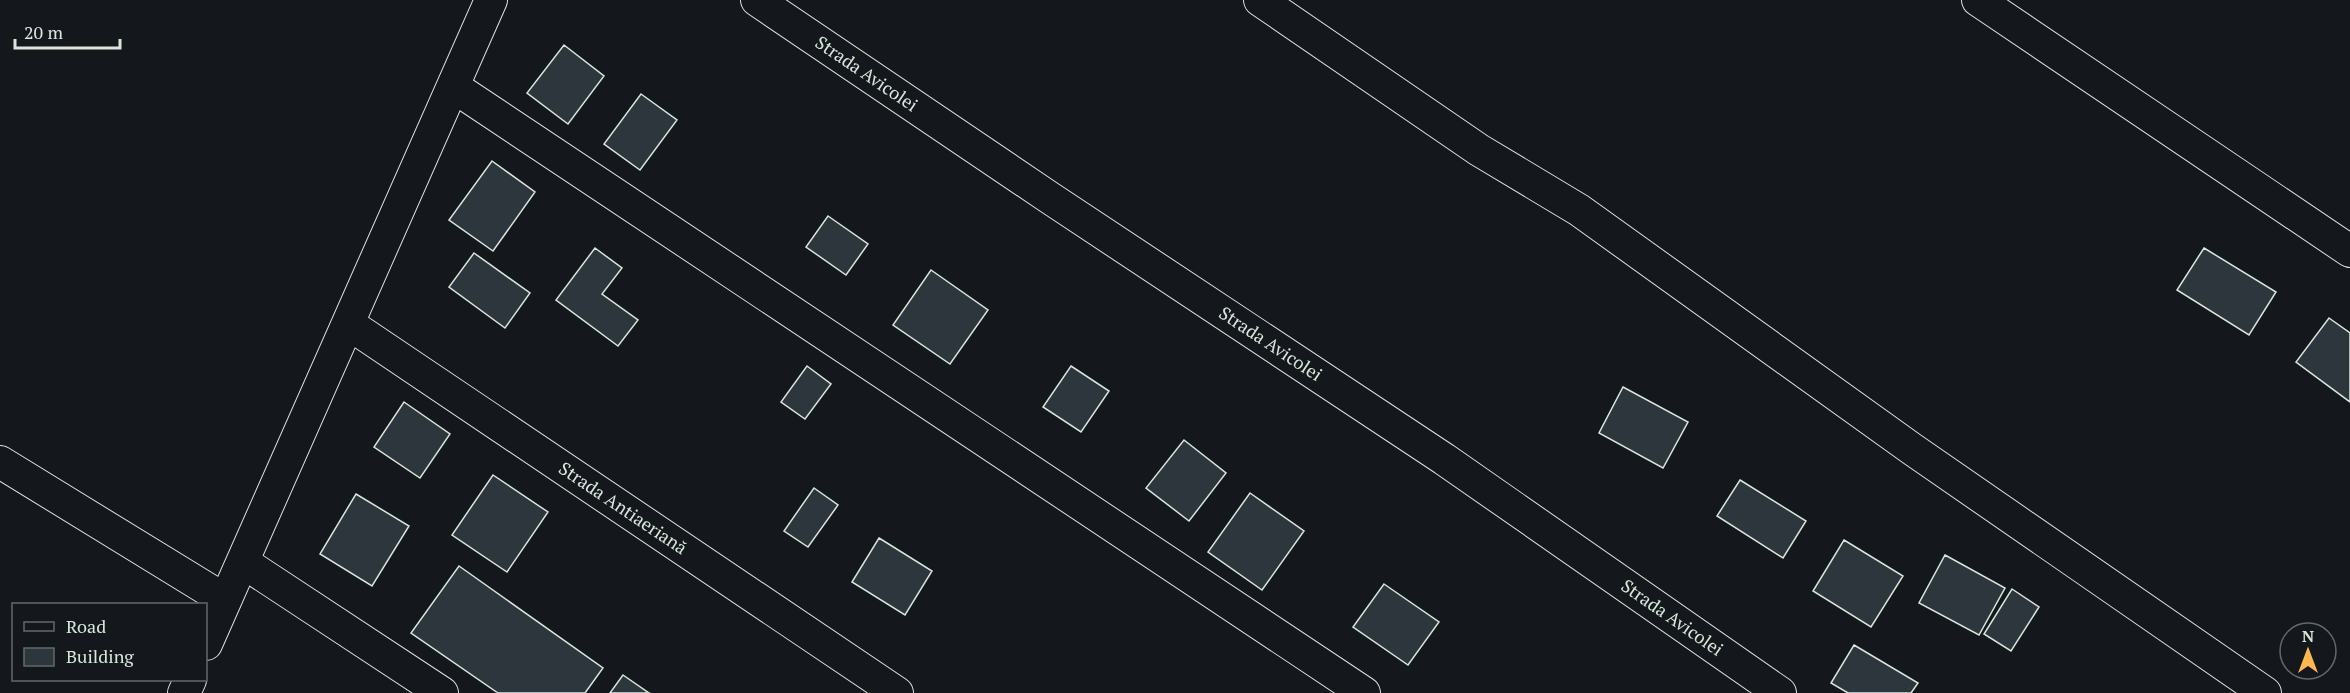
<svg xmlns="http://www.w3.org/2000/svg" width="2350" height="693" font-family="'PT Serif',serif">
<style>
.building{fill:#2c363c;stroke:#d8e6dc;stroke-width:1.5}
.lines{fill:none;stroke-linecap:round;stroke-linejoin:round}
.street-casing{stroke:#d8e6dc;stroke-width:34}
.street{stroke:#14181c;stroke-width:32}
.labels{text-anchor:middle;stroke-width:4.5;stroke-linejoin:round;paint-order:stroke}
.street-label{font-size:18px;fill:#d8e6dc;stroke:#14181c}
</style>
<rect width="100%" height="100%" fill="#14181c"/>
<path class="building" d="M564 45 604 76 568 124 527 93Z
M641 94 677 120 640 170 604 144Z
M492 161 535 192 493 251 449 220Z
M828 216 868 244 846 275 806 247Z
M595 248 622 268 602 294 638 320 618 346 556 300Z
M2204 248 2276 292 2249 335 2177 290Z
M474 253 530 293 505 328 449 287Z
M931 270 988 310 950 364 893 325Z
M2329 318 2350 333V402L2296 362Z
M807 366 831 384 805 419 781 402Z
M1071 366 1109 391 1081 432 1043 407Z
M1623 387 1688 422 1663 468 1599 433Z
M404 402 450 434 420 478 374 447Z
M1184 440 1226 473 1189 521 1146 488Z
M493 475 548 512 507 572 452 535Z
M1740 480 1806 521 1783 558 1717 516Z
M814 488 838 505 808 547 784 531Z
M1250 493 1304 531 1262 590 1208 552Z
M356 494 409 526 372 586 320 554Z
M879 538 932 571 905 615 852 582Z
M1844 540 1903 576 1871 627 1813 591Z
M1945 555 2005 588 1979 635 1919 603Z
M459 566 603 668 585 693H498L411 633Z
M1384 584 1439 622 1408 665 1353 627Z
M2012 589 2039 607 2011 651 1984 634Z
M1854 645 1918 683 1911 693H1848L1831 683Z
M623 675 649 693H610Z"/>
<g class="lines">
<g class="street-casing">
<g id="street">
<path id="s1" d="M757 0 1050 198 1444 459 1780 693"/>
<path d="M1260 0 1479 150 1579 210 1912 449 2265 693"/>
<path d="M1978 0 2350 251"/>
<path d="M454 87 1364 693"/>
<path id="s2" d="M349 324 897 693"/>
<path d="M0 462 225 600"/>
<path d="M243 562 442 693"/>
<path d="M206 644 491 0"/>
<path d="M184 693 190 680"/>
</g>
</g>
<use href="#street" class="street"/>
</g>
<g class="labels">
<g class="street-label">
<text dy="6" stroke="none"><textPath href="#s1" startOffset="132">Strada Avicolei</textPath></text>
<text dy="6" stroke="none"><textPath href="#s1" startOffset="618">Strada Avicolei</textPath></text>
<text dy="6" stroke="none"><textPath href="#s2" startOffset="330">Strada Antiaeriană</textPath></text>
<text dy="6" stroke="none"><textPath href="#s1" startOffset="1104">Strada Avicolei</textPath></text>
</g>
</g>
<rect x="12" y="603" width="195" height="78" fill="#14181c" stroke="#626a69" stroke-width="1.5"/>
<rect x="24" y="622" width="30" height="9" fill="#14181c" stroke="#626a69" stroke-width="1.5"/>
<text x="66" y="633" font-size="18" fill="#d8e6dc">Road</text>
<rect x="24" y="648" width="30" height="18" fill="#2c363c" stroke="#626a69" stroke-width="1.5"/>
<text x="66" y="663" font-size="18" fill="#d8e6dc">Building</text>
<g transform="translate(2308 651)"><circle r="28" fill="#14181c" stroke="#626a69" stroke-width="1.5"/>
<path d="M0-4.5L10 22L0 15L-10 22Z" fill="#ffb74d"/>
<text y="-9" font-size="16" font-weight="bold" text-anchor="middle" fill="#d8e6dc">N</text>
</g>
<path d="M15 39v9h105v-9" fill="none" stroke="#d8e6dc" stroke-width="3"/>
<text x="24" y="39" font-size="18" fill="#d8e6dc" stroke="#14181c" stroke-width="4.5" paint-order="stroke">20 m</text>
</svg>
